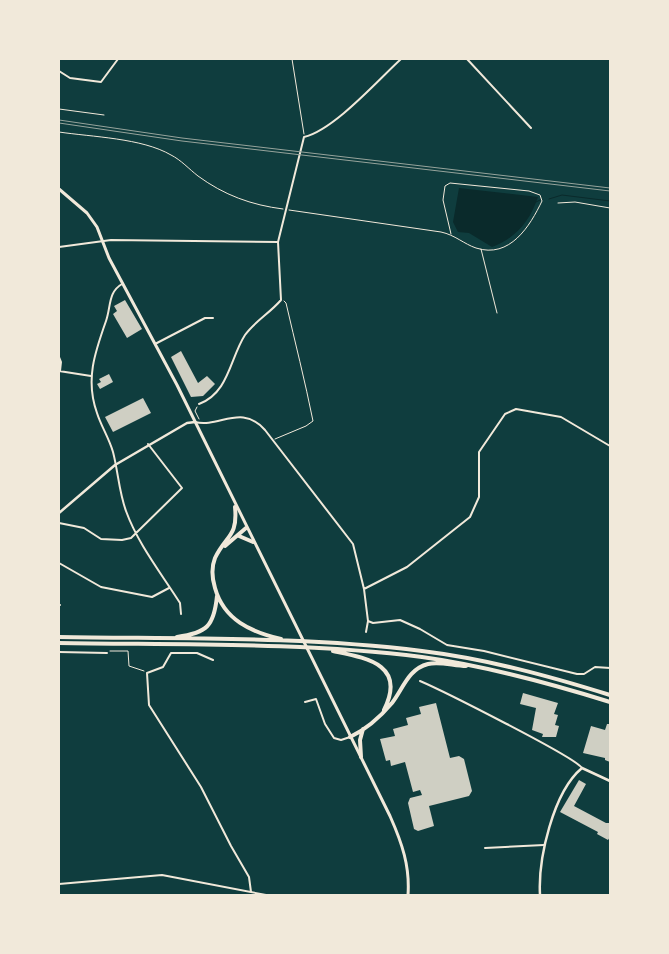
<svg xmlns="http://www.w3.org/2000/svg" width="669" height="954" font-family="Commissioner,sans-serif">
<style>
.water{fill:#0a2a2b}
.lines{fill:none;stroke-linecap:round;stroke-linejoin:round}
.stream{stroke:#0a2a2b;stroke-width:1}
.building{fill:#cfcfc3}
.path{stroke:#f1e9da;stroke-width:1}
.minor{stroke:#f1e9da;stroke-width:2}
.tertiary{stroke:#f1e9da;stroke-width:2.5}
.secondary{stroke:#f1e9da;stroke-width:3}
.motorway{stroke:#f1e9da;stroke-width:4}
.tram{stroke:#97a49c;stroke-width:1}
.rail{stroke:#97a49c;stroke-width:1}
</style>
<rect width="100%" height="100%" fill="#0f3d3e"/>
<path class="water" d="M459 188 538 197C530 221 516 238 492 247L469 233 458 232 453 222Z"/>
<g class="lines">
<path class="stream" d="M549 199 562 195 610 201
M536 202 540 200"/>
</g>
<path class="building" d="M125 300 142 329 127 338 113 314 117 311 114 306Z
M181 351 198 383 207 376 215 384 203 396 191 397 171 357Z
M109 374 113 382 100 389 97 384 101 382 99 379Z
M143 398 151 413 113 432 105 417Z
M523 693 558 703 554 714 558 715 555 725 559 726 556 737H542L543 734 532 730 536 708 520 704Z
M436 703 450 758 459 756 464 759 472 791 469 796 429 806 434 826 418 831 414 829 408 803 410 798 422 795 420 790 413 792 405 762 391 766 390 760 386 761 380 739 395 736 393 729 408 725 406 718 421 714 419 707Z
M607 724H610V762L605 760V758L583 753 591 726 605 730Z
M579 780 586 784 574 806 606 823H610V837L608 840 597 834 598 832 560 812Z"/>
<g class="lines">
<path class="path" d="M292 59 304 134
M59 109 104 115
M59 132C92 137 142 138 171 155 181 160 189 169 198 176 224 195 251 205 283 209
M558 203 575 202 610 208
M289 210 441 232C455 235 464 244 476 248 510 259 530 226 542 201L540 195 529 191 450 183 445 186 443 200 451 234
M481 249 497 313
M197 407 195 411 199 419
M275 439 306 426 313 421C305 381 295 342 286 303L284 301
M110 651H128L129 666 144 671"/>
<path class="minor" d="M467 59 531 128
M59 71 70 78 101 82 118 59
M59 247 111 240 278 242
M122 284C108 292 111 307 106 321 95 352 85 380 97 413 101 426 109 438 113 452 118 471 119 492 126 511 138 544 161 573 180 603L181 614
M155 344 205 318H213
M59 357 61 362 60 371
M59 371 91 376
M199 404C229 393 230 358 245 335 255 321 270 313 281 300L278 242 304 137C334 130 378 80 401 59
M195 422C220 428 241 403 265 430L353 544 364 589 368 621 366 632
M59 523 84 528 101 539 122 540 131 538 182 488 148 444
M59 563 101 587 152 597 169 588
M364 589 407 567 470 517 479 497V452L505 414 516 409 561 417 610 446
M59 605H60
M368 621 373 623 400 620 420 629 447 645 484 651 577 674H584L595 667 610 668
M59 652 107 653
M213 660 197 653H171L163 667 147 673 149 705 201 787 231 846 249 877 251 892
M420 681C441 690 575 757 582 768
M305 702 316 699 325 724 334 738 341 740 350 737
M485 848 544 845
M59 884 162 875 266 895"/>
<path class="tertiary" d="M59 513 115 465 187 423 195 422
M540 895C538 859 553 792 582 768L610 781"/>
<path class="secondary" d="M59 189 87 213 97 227 109 258 177 385 390 816C402 843 410 866 408 895"/>
<path class="motorway" d="M235 507C238 537 226 535 215 558 211 568 212 578 215 588 224 620 251 632 281 639
M239 536 253 542
M225 546 246 528
M59 637C180 639 302 636 422 651 487 659 549 676 610 695
M177 637C207 633 214 626 217 596
M59 643C180 645 302 642 422 657 487 666 549 683 610 702
M333 651C366 658 407 664 384 710
M350 737C365 730 381 716 392 703 403 689 408 669 428 664 440 661 454 666 466 666
M361 757 360 740 363 729"/>
<path class="tram" d="M59 123 182 141 610 191"/>
<path class="rail" d="M59 120 182 138 610 188"/>
</g>
<rect width="669" height="954" fill="none" stroke="#f1e9da" stroke-width="120"/>
</svg>
